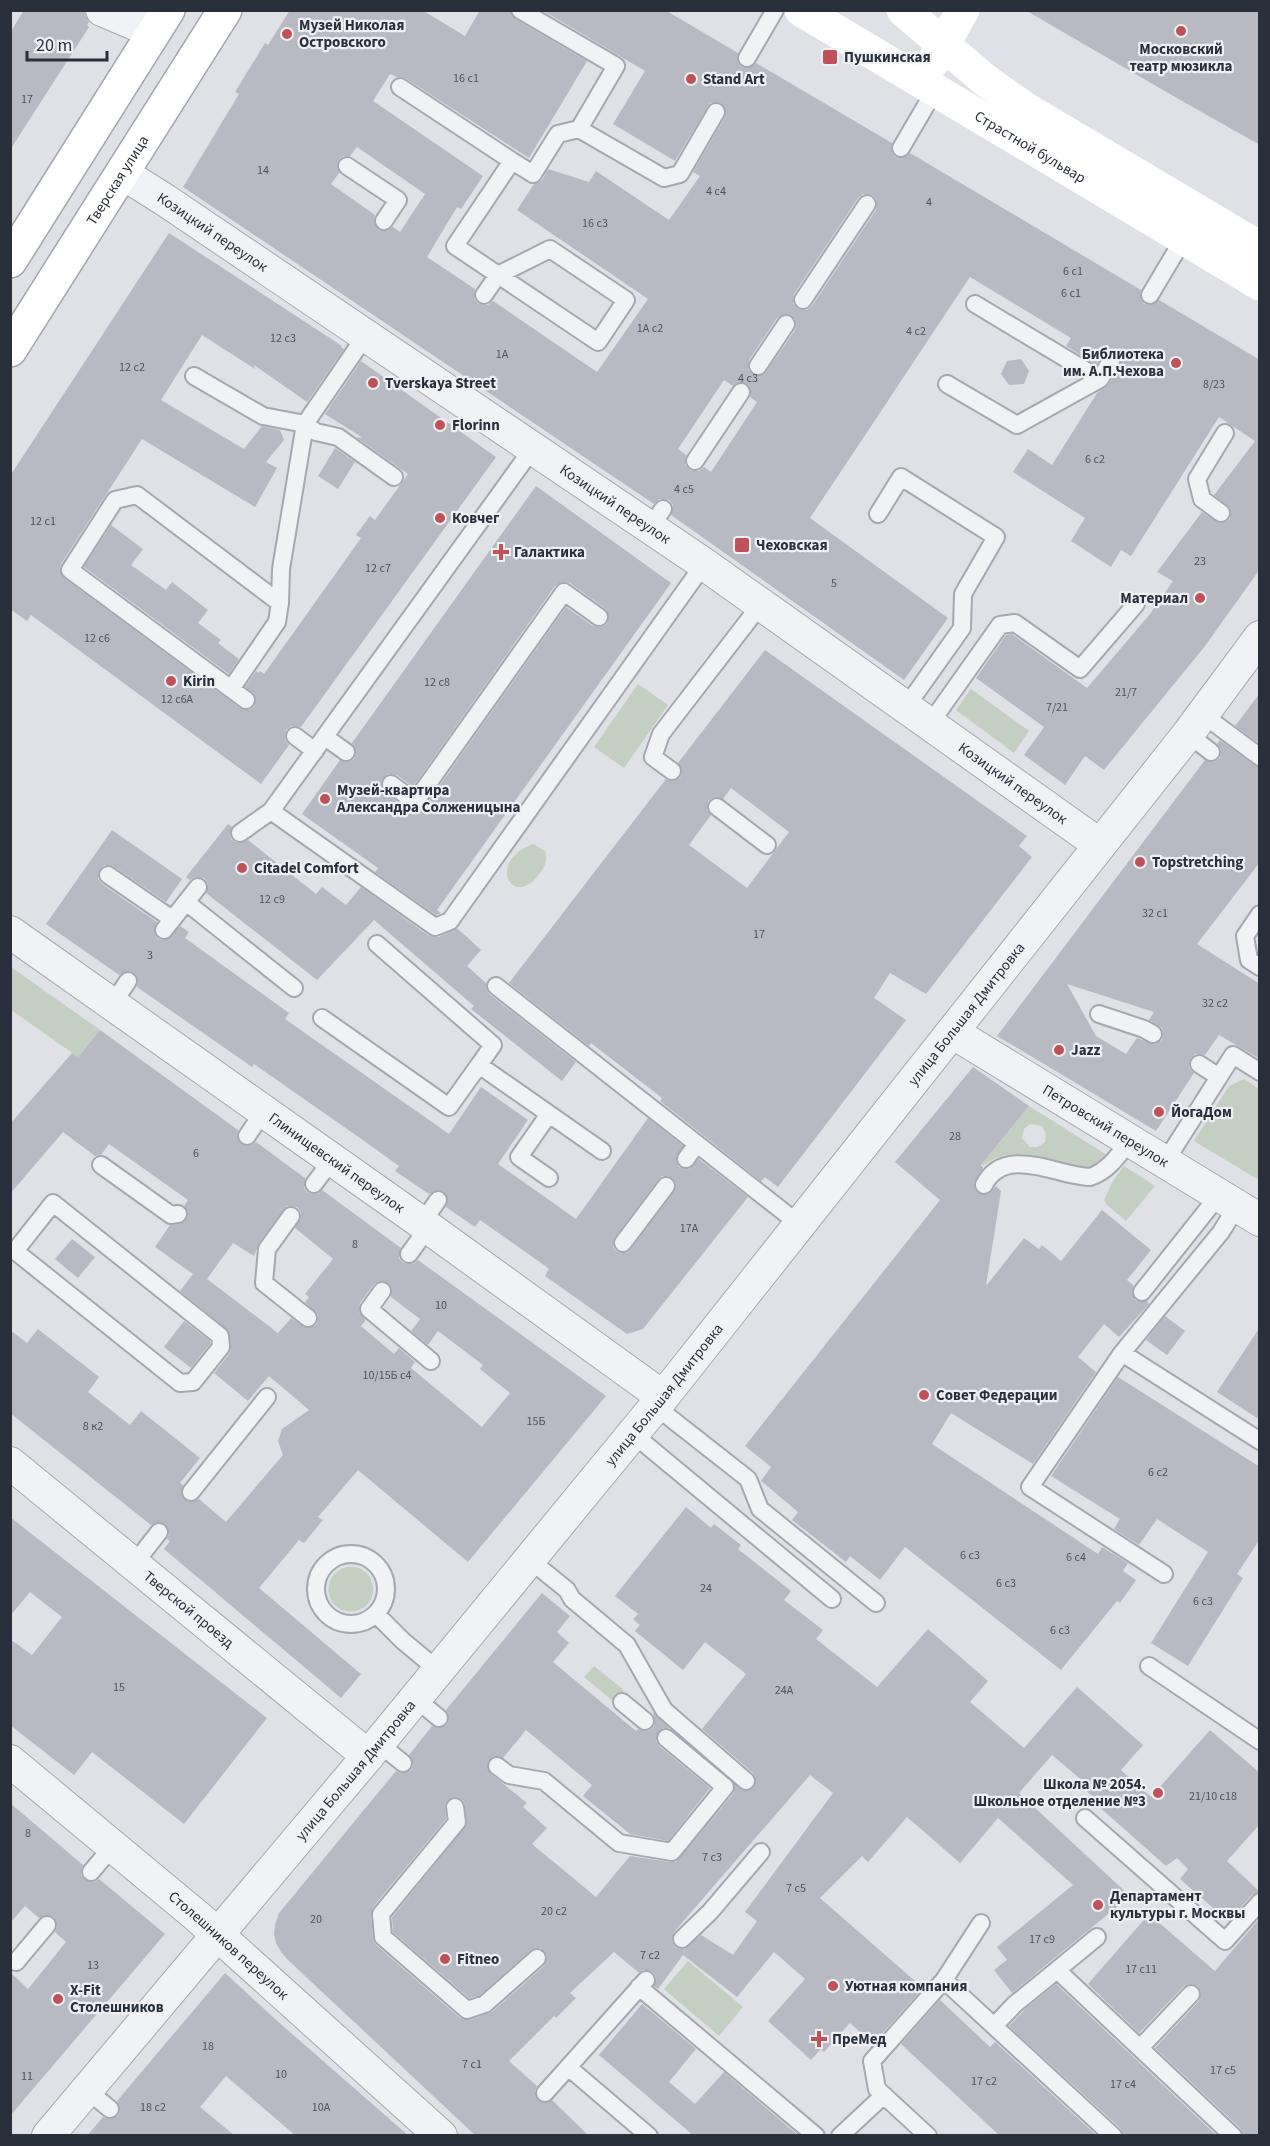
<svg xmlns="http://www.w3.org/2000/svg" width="1270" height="2146" font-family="'Source Sans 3',sans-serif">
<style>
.green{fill:#c3cfc1;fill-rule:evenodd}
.building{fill:#b7bac3;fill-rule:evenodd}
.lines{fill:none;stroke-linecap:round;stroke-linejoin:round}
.lane-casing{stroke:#a5a8b0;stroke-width:20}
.street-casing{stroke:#a5a8b0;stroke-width:34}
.primary-casing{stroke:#a0a5b1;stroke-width:36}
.lane{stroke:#f1f2f5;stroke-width:16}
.street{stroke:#f1f2f5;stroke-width:32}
.secondary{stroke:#fff;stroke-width:33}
.primary{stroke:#fff;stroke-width:33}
.poi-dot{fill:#bf5158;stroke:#eef0f4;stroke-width:2}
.labels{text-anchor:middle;stroke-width:4.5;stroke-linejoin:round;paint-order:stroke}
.number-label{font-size:12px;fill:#4d525e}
.poi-label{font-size:15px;font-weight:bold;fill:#2a2f3c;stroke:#eef0f4;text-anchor:start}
.street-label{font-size:15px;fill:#2a2f3c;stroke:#eef0f4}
</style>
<rect width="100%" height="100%" fill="#dfe1e7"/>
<path class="green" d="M638 684 668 705 624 768 594 747Z
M971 689 1029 731 1014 753 956 710Z
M533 844 545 851C548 859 545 866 540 873 513 911 485 862 533 844Z
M11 967 100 1030 78 1057 11 1010Z
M1244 1079 1259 1089V1180L1194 1141 1229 1086Z
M1029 1106 1107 1155 1104 1160 1089 1170 1041 1161V1157C1021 1152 1001 1152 983 1166L982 1164ZM1030 1124 1042 1126 1046 1134 1045 1142 1038 1147H1030L1022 1138 1024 1129Z
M1124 1166 1155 1186 1126 1221 1107 1205 1104 1200 1113 1181Z
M347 1567C377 1563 383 1606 355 1611 326 1616 317 1575 347 1567Z
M594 1666 624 1690 614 1702 584 1677Z
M688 1961 743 2007 719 2036 664 1989Z"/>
<path class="building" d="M24 10H84L89 22 87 25 89 27 10 150V33Z
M290 10H422L465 36 480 10H510L515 19 587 61 529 158 405 78 397 77 390 74 373 101 483 176 461 209 457 207 427 257 475 289 474 299 478 304 488 305 493 301 597 372 648 299 517 210 534 184 542 180 548 169 589 182 596 171 669 220 700 176 693 172 725 117 726 111 721 103H710L675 161 613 124 645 71 542 10H665L738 53 737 59 741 67 748 68 756 63 892 143 891 149 895 157 902 158 910 153 1141 290 1140 295 1144 304 1150 305 1159 300 1260 360V569L1205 646 1104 770 1085 756 1065 785 1024 755 1044 727 976 678 1006 635 1012 634 1087 688 1150 614 1173 581 1157 572 1202 512 1219 523 1226 522 1230 519V508L1214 495 1255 441 1219 417 1131 556 1121 550 1111 567 1071 541 1085 518 1013 472 1028 449 1052 465 1097 393 1109 384 1120 366V357L1116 352H1107L1096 365 1066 346 1071 338 970 277 810 518 948 618 904 680 671 515 673 505 669 500 659 499 654 504 183 187 239 94 235 92 265 43 268 45ZM357 147 425 194 400 232 393 227 384 231 378 229 374 221 375 215 331 184 339 173 337 166 339 160 343 156H350ZM863 194 872 195 876 199 877 204 876 210 812 306 807 310 798 309 793 304 794 294 858 198ZM786 314 795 319 796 324 795 330 766 372 758 376 753 375 748 370 749 360 777 318ZM724 380 733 386 741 382 747 384 751 392 750 397 757 402 711 472 704 467 699 471 690 470 685 465 686 455 678 449Z
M1025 10H1260V145L1182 101Z
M169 233 342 346 341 347 344 349 307 402 254 365 255 369 202 335 161 400 244 449 262 426 280 430 284 440 266 462 277 468 255 507 142 439 61 564 60 570 64 578 240 708 250 710 255 706V695L245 687 256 671 258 673 260 671 264 674 361 538 356 535 370 516 375 520 408 474 356 437 363 438 325 414 361 361 496 457 301 727 291 726 286 730 285 740 289 745 261 784 31 615 27 621 10 609V476Z
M1021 359 1029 371 1024 384 1009 385 1001 374 1007 361Z
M335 448 355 462 338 489 318 476Z
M536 486 671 583 437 910 441 913 436 915 375 872 378 868 302 814 340 760 346 762 354 759 356 752 352 743ZM564 582 570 583 606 609 609 617 607 624 599 627 593 626 566 607 423 809 419 812 409 811 385 792 381 788V782L387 774 397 775 413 787 555 586Z
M111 525 143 549 131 565 166 590 172 582 208 610 198 623 221 640 218 643 239 659 229 674 84 567Z
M765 650 1027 836 1019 846 1032 857 926 994 890 973 874 998 906 1020 778 1187 765 1177 761 1181 660 1101 662 1098 591 1043 589 1046 509 983 666 779 671 781 680 778 682 772 678 763ZM731 788 789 832 747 888 689 845 711 815 707 810 708 801 714 797 723 799Z
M1260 693V744L1235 726Z
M1220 740 1254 765 1260 767V862L1197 944 1260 984V1059L1219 1035 1205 1055 1195 1054 1190 1059 1189 1068 1194 1073 1156 1131 997 1036 1205 760 1214 762 1220 758 1221 749 1217 744ZM1067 984 1154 1012 1149 1020 1162 1028 1163 1033 1162 1040 1153 1044 1137 1038 1126 1054 1096 1036Z
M228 824 232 827 230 833 231 839 235 842 242 843 248 840 316 894 322 887 346 905 361 887 429 936 439 937 457 928 481 950 467 966 486 983V989L489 994 576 1062 562 1081 471 1009 474 1006 374 920 317 980 206 893 208 884 204 878 195 877 190 880 186 877Z
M112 830 182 879 166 902 113 866 104 865 99 870 98 879 102 884 157 922 154 929 157 938 162 940 168 939 180 926 189 932 185 938 289 1013 285 1019 449 1134 481 1087 528 1120 498 1164 576 1219 648 1118 683 1146 676 1157 679 1167 690 1169 699 1159 748 1197 643 1329 627 1334 545 1276 549 1269 544 1265 480 1220 475 1227 446 1207 448 1200 444 1192 438 1190 429 1194 395 1171 399 1166 367 1143 254 1064 252 1067 137 987 138 981 134 973 128 971 119 975 46 924ZM662 1176H668L675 1181 676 1187 674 1192 631 1249 627 1253 617 1252 613 1247 615 1237 658 1180Z
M100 1030 238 1130 237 1136 241 1144 247 1146 256 1142 305 1178 304 1188 308 1193 318 1194 322 1190 401 1248 399 1258 403 1263 413 1264 418 1260 606 1396 468 1562 358 1470 318 1517 323 1520 304 1543 299 1540 259 1588 361 1674 341 1698 164 1549 170 1541 167 1539 169 1533 166 1524 160 1522 151 1525 10 1413V1330L27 1343 38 1329 99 1377 88 1392 130 1425 141 1411 200 1458 180 1483 183 1485 182 1496 189 1502 199 1499 226 1522 283 1455 278 1441 282 1429 309 1410 269 1376 248 1401 214 1373 230 1353 231 1346 229 1331 180 1291 193 1274 155 1247 170 1225 180 1224 187 1218 188 1212 184 1206 188 1200 109 1144 101 1155 95 1156 63 1132 10 1194V1124L72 1053 78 1057ZM287 1206 297 1207 301 1212V1218L295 1228 333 1259 305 1294 309 1297 305 1302 318 1315 317 1324 312 1327 306 1328 291 1318 278 1333 207 1279 233 1243 254 1256 259 1243 283 1210ZM382 1281 391 1286V1297L420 1319 411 1331 428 1345 438 1331 483 1365 480 1369 510 1393 482 1427 411 1368 415 1362 399 1348 394 1354 361 1326 366 1320 359 1312 360 1303 374 1284Z
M973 1067 1029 1106 981 1165 983 1168 974 1183 975 1190 982 1195 989 1194 996 1186 1001 1191 986 1286 1024 1238 1039 1249 1042 1245 1061 1261 1102 1210 1151 1250 1127 1280 1134 1286 1132 1291 1135 1300 1141 1302 1149 1300 1147 1302 1149 1304 1119 1337 1104 1324 1078 1357 1096 1372 1033 1464 951 1413 932 1444 1098 1554 1102 1547 1128 1563 1123 1571 1136 1580 1120 1603 1117 1601 1061 1670 905 1547 880 1580 850 1556 846 1562 792 1520 798 1512 761 1481 771 1467 745 1446 940 1200 895 1162Z
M72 1239 95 1257 78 1278 55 1259Z
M1165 1316 1185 1331 1167 1355 1146 1340Z
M184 1321 210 1341V1344L191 1368 164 1347Z
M1260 1327V1420L1217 1392Z
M1118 1377 1260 1467V1539L1237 1574 1243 1578 1188 1666 1151 1643 1208 1552 1157 1519 1139 1545 1114 1529 1120 1519 1051 1476Z
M686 1507 711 1528 714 1524 741 1545 738 1549 791 1591 784 1600 823 1630 816 1639 877 1687 928 1629 988 1681 970 1702 1024 1748 1077 1687 1143 1745 1121 1770 1151 1797 1210 1730 1260 1773V1824L1227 1861 1260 1892 1252 1895 1228 1921 1180 1879 1188 1869 1177 1858 1166 1866 1096 1804 1098 1801 1086 1791 1090 1787 1052 1755 1019 1793 1130 1896 1012 1993 994 1970 1007 1960 997 1947 1073 1885 998 1818 960 1863 907 1817 868 1862 862 1856 820 1898 923 1988 873 2044 850 2023 824 2052 821 2049 811 2060 768 2021 805 1979 774 1952 737 1997 683 1955 658 1989 654 1986 656 1977 653 1972 643 1970 639 1973 614 1952 570 1993 576 1998 556 2018 554 2016 509 2061 537 2086 535 2091 538 2100 543 2103 552 2100 589 2136H476L288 1960 281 1952 276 1943 274 1934 275 1925 279 1913 289 1901 396 1771 402 1773 411 1770 413 1764 409 1755 432 1726 438 1728 447 1725 449 1719 446 1710 542 1593 570 1616 557 1632 569 1643 553 1662 636 1731 638 1729 648 1731 653 1728 655 1722 653 1712 669 1728H663L658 1732 656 1741 659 1746 710 1788 668 1841 630 1834 583 1796 592 1785 526 1730 503 1758 498 1756 492 1757 487 1765 491 1774 527 1803 523 1807 547 1828 532 1844 596 1897 630 1856 670 1862H676L733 1794 735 1785 745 1791 753 1788 756 1782 753 1773 702 1729 746 1674 705 1642 683 1670 635 1631 640 1625 633 1619 638 1614 615 1596ZM810 1775 833 1793 745 1912 757 1921 733 1955 701 1935 685 1949 675 1947 672 1941 674 1932ZM453 1797H458L464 1801 467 1825 392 1917 393 1932 469 1998 480 1995 531 1950 541 1948 547 1956 544 1966 492 2012 470 2020 460 2018 376 1945 373 1938 371 1915 373 1907 446 1819 445 1804Z
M10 1517 267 1718 184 1824 92 1752 74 1775 10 1725V1639L32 1655 62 1617 30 1592 10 1616Z
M10 1803 83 1865 81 1875 85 1880 94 1882 99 1879 165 1934 10 2116V1972L28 1989 66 1942 55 1932 57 1926 54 1917 48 1915 39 1918 25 1906 10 1923Z
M1149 1914 1215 1971 1260 1918V2136H1243L1240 2128 1155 2048 1199 2001 1201 1992 1198 1986 1189 1984 1184 1986 1139 2033 1088 1984Z
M225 1973 275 2019 409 2136H296L226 2076 200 2107 235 2136H87L103 2117 109 2119 118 2116 120 2110 117 2101Z
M1056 1984 1217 2136H1123L1120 2128 1009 2026 1025 2009Z
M940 2000 990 2047 995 2042 1097 2136H1000L901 2044Z
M642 2004 696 2049 669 2082 695 2104 724 2072 799 2136H694L599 2055Z"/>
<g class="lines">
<g class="lane-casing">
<path id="lane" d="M520 10 616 66 579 129 664 178 680 174 716 112
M747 58 775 10
M400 87 512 161 455 246 598 342 626 300 550 249 498 275 484 295
M901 148 935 90
M512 161 533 174 558 134 579 129
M347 166 398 200 384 221
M1150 295 1184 238
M803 300 867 204
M975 304 1100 379
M758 366 786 324
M194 376 263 416 305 424 316 432 338 437 394 477
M947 384 1017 425 1100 379 1111 361
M695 461 741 392
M1221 513 1202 499 1197 479 1225 433
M878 514 901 477 996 537 963 594 962 628 906 707
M650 527 663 509
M231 689 277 622 280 603 281 569 305 424 366 335
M246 700 70 570 115 500 137 495 280 603
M1202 714 1260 757
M929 725 1000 625 1015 623 1080 669 1136 604
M1188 734 1211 752
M295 736 315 751
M325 737 346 752
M672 771 653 757 661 734 761 604
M391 784 415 802 564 592 599 617
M717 807 767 845
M271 811 435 927 450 921 704 564
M240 833 271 811 533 448
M108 875 172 919
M186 902 294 988
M1260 914 1245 936 1249 960 1260 967
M164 930 198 887
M377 944 493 1045 479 1065
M496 986 799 1224
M113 1003 128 981
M1099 1014 1144 1029 1153 1034
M322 1018 449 1107 479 1065 602 1151
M1199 1064 1219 1077
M247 1136 264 1111
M686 1159 697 1144
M1165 1162 1233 1055 1260 1072
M101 1165 171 1215 178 1214
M549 1178 519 1157 549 1114
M314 1184 332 1160
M984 1185C1005 1144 1057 1176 1090 1177 1108 1171 1119 1155 1130 1140
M291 1216 267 1249 264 1283 308 1318
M422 1223 438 1200
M623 1243 666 1186
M10 1250 15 1251 180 1383 193 1382 221 1347 220 1336 53 1203 15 1251
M409 1254 428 1228
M382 1291 369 1309 431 1361
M1142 1292 1219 1195
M1122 1353 1260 1441
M655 1406 748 1479 760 1509 876 1603
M633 1434 832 1599
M191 1492 267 1397
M316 1589a35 35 0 1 1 70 0a35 35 0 1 1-70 0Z
M530 1560 567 1590 572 1599 627 1645 664 1710 746 1781
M134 1564 159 1532
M1164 1574 1030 1487 1122 1353 1221 1232 1237 1206
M376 1614 403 1641 438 1670
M1149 1666 1260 1741
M415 1698 439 1718
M622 1702 645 1721
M378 1743 403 1763
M497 1766 509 1775 544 1781 619 1843 672 1852 725 1787 666 1738
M455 1807 457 1822 381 1914 383 1937 467 2010 485 2004 537 1958
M1085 1818 1225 1941 1260 1902
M91 1872 113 1846
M682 1939 710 1912 761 1852
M16 1962 47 1925
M1057 1970 1097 1937
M944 1980 981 1923
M639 1987 816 2136
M994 2026 1015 2004 1057 1970 1233 2136
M1140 2048 1191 1994
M568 2067 649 2136
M87 2090 110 2109
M545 2093 646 1980
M840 2136 884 2095
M928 2136 877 2089 872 2061 944 1980 1113 2136"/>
</g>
<g class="street-casing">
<g id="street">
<path d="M102 10 154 32"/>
<path id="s1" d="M122 173 165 200 704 564 1100 845"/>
<path id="s2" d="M10 932 422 1223 663 1397"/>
<path id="s3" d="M952 1032 1260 1220"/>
<path id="s4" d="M10 1463 368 1756"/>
<path id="s5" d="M10 1761 198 1917 441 2136"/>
<path id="s6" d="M48 2136 368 1756 663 1397 1188 734 1260 637"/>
</g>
</g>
<g class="primary-casing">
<g id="primary">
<path d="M10 261 168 10"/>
<path id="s8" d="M10 350 225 10"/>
</g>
</g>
<use href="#lane" class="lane"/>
<use href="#street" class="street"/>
<g class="secondary">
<path id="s7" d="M801 10 1260 284"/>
<path d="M903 10 985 80 1026 109 1260 248"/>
<path d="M933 62 963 10"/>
</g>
<use href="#primary" class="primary"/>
</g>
<g class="poi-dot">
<circle cx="1181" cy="31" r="6"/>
<circle cx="287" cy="34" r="6"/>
<rect x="822" y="49" width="16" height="16" rx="3"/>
<circle cx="691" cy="79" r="6"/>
<circle cx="1176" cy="363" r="6"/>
<circle cx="373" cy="383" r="6"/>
<circle cx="440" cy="425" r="6"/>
<circle cx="440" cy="518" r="6"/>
<rect x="734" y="537" width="16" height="16" rx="3"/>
<path d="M498 543h6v6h6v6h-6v6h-6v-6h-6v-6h6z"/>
<circle cx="1200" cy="598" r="6"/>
<circle cx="171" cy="681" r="6"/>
<circle cx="325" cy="799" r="6"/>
<circle cx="1140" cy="862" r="6"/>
<circle cx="242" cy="868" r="6"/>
<circle cx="1059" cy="1050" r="6"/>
<circle cx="1159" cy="1112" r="6"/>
<circle cx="924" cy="1395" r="6"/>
<circle cx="1158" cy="1793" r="6"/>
<circle cx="1098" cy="1905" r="6"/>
<circle cx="445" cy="1959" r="6"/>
<circle cx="833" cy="1986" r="6"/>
<circle cx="58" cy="1999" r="6"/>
<path d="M816 2030h6v6h6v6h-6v6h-6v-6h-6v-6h6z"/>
</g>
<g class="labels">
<g class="number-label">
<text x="466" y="82">16 с1</text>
<text x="27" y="103">17</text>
<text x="263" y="174">14</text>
<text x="716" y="195">4 с4</text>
<text x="929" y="206">4</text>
<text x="595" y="227">16 с3</text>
<text x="1073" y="275">6 с1</text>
<text x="1071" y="297">6 с1</text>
<text x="650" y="332">1А с2</text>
<text x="916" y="335">4 с2</text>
<text x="283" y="342">12 с3</text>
<text x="502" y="358">1А</text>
<text x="132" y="371">12 с2</text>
<text x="748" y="382">4 с3</text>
<text x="1214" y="388">8/23</text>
<text x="1095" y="463">6 с2</text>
<text x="684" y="493">4 с5</text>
<text x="43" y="525">12 с1</text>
<text x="1200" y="565">23</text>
<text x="378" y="572">12 с7</text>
<text x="834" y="587">5</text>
<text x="97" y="642">12 с6</text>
<text x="437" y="686">12 с8</text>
<text x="1126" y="696">21/7</text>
<text x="177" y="703">12 с6А</text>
<text x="1057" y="711">7/21</text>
<text x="272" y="903">12 с9</text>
<text x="1155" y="917">32 с1</text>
<text x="759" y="938">17</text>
<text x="150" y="959">3</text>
<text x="1215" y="1007">32 с2</text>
<text x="955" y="1140">28</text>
<text x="196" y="1157">6</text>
<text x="689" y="1232">17А</text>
<text x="355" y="1248">8</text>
<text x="441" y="1309">10</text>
<text x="387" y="1379">10/15Б с4</text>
<text x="536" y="1425">15Б</text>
<text x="93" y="1430">8 к2</text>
<text x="1158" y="1476">6 с2</text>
<text x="970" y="1559">6 с3</text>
<text x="1076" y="1561">6 с4</text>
<text x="1006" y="1587">6 с3</text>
<text x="706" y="1592">24</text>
<text x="1203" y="1605">6 с3</text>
<text x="1060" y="1634">6 с3</text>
<text x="119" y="1691">15</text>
<text x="784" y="1694">24А</text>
<text x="1213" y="1800">21/10 с18</text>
<text x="28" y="1837">8</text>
<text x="712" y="1861">7 с3</text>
<text x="796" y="1892">7 с5</text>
<text x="554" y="1915">20 с2</text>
<text x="316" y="1923">20</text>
<text x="1042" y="1943">17 с9</text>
<text x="650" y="1959">7 с2</text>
<text x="93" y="1969">13</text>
<text x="1141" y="1973">17 с11</text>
<text x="208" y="2050">18</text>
<text x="472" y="2068">7 с1</text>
<text x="1223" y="2074">17 с5</text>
<text x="281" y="2078">10</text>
<text x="27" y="2080">11</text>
<text x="984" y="2085">17 с2</text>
<text x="1123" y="2088">17 с4</text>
<text x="153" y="2111">18 с2</text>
<text x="321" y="2111">10А</text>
</g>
<g class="poi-label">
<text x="299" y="30">Музей Николая<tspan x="299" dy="17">Островского</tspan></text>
<text x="1181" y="54" text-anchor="middle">Московский<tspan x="1181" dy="17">театр мюзикла</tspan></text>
<text x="844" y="62">Пушкинская</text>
<text x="703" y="84">Stand Art</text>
<text x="1164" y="359" text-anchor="end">Библиотека<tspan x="1164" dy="17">им. А.П.Чехова</tspan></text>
<text x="385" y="388">Tverskaya Street</text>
<text x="452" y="430">Florinn</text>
<text x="452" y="523">Ковчег</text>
<text x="756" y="550">Чеховская</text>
<text x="514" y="557">Галактика</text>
<text x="1188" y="603" text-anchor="end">Материал</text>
<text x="183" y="686">Kirin</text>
<text x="337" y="795">Музей-квартира<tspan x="337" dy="17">Александра Солженицына</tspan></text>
<text x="1152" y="867">Topstretching</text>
<text x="254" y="873">Citadel Comfort</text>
<text x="1071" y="1055">Jazz</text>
<text x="1171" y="1117">ЙогаДом</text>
<text x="936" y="1400">Совет Федерации</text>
<text x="1146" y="1789" text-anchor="end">Школа № 2054.<tspan x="1146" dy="17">Школьное отделение №3</tspan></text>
<text x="1110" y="1901">Департамент<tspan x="1110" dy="17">культуры г. Москвы</tspan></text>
<text x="457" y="1964">Fitneo</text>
<text x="845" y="1991">Уютная компания</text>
<text x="70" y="1995">X-Fit<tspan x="70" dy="17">Столешников</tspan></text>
<text x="832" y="2044">ПреМед</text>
</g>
<g class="street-label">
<text dy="5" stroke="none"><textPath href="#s7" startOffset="267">Страстной бульвар</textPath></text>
<text dy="5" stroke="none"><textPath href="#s8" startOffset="201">Тверская улица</textPath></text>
<text dy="5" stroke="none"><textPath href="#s1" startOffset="108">Козицкий переулок</textPath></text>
<text dy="5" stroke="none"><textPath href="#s1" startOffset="594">Козицкий переулок</textPath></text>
<text dy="5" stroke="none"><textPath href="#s1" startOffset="1080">Козицкий переулок</textPath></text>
<text dy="5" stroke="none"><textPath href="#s6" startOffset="1450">улица Большая Дмитровка</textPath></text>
<text dy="5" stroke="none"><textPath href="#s3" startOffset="180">Петровский переулок</textPath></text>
<text dy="5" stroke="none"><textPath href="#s2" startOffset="400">Глинищевский переулок</textPath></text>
<text dy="5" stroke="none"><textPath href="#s6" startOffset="964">улица Большая Дмитровка</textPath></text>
<text dy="5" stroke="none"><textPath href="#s4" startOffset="231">Тверской проезд</textPath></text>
<text dy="5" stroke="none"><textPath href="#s6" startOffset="478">улица Большая Дмитровка</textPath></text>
<text dy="5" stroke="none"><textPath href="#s5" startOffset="286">Столешников переулок</textPath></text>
</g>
</g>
<rect width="1270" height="2146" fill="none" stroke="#2a2f3c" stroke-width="24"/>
<path d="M27 51v9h80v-9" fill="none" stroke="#2a2f3c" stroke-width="3"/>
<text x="36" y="51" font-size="18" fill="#2a2f3c" stroke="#eef0f4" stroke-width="4.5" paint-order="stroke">20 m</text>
</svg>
